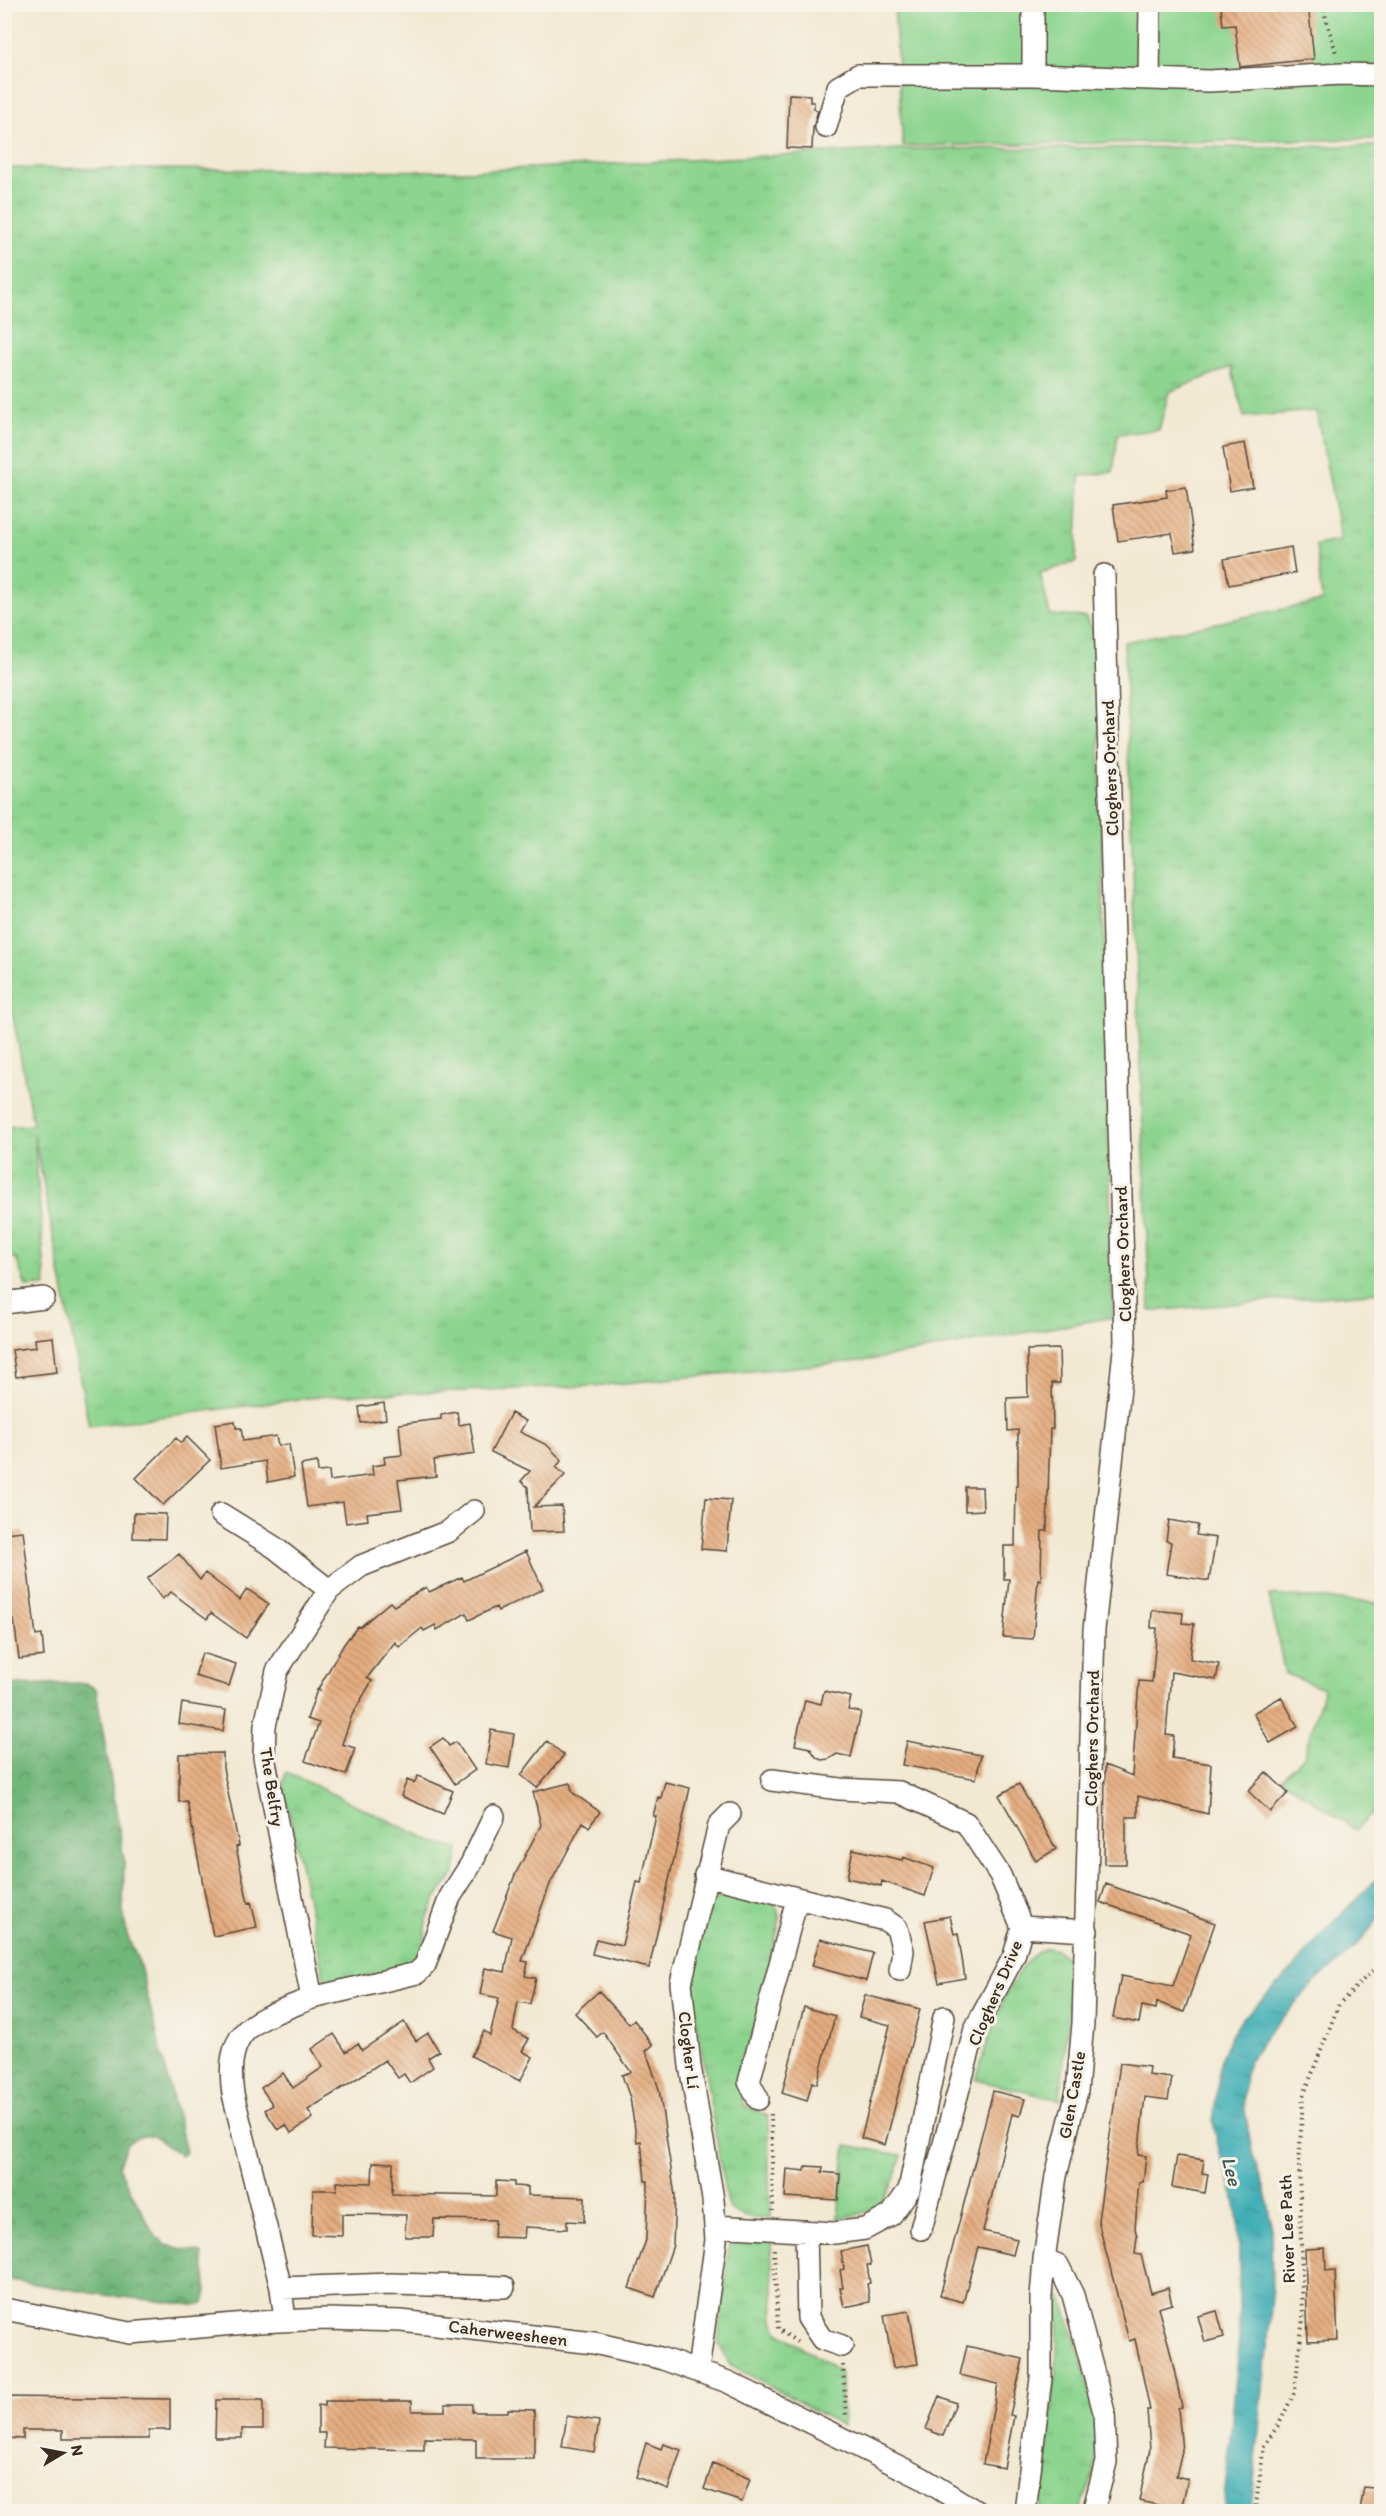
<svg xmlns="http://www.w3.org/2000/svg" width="1386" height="2516" font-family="Itim,sans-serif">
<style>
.grass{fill:url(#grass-tufts);stroke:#647f56;stroke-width:1.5}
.forest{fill:url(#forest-crowns);stroke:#56704c;stroke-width:1.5}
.park{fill:#8cd48f;stroke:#647f56;stroke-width:1.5}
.water{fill:url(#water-ripples);stroke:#3c6c6a;stroke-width:1.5}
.building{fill:url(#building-back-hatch)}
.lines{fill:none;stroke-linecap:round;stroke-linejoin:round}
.minor-casing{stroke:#564739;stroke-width:24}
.path{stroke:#564739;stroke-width:4;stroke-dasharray:1.5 4.5;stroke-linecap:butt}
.minor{stroke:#fff;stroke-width:21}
.labels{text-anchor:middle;stroke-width:6;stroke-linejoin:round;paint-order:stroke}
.street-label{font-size:18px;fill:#3b2a1e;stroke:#f7f3e8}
.water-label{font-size:20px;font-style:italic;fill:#3c5853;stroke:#f7f3e8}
</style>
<defs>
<pattern id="grass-tufts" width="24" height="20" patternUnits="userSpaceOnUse" patternTransform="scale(1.5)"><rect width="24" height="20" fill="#8cd48f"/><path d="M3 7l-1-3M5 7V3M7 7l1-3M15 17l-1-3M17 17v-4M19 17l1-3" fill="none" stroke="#7ab67b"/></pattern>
<pattern id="forest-crowns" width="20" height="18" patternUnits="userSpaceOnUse" patternTransform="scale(1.5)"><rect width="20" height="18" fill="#71b67a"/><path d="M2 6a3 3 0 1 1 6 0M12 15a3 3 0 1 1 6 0" fill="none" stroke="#5e9463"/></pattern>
<pattern id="water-ripples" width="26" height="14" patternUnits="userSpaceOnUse" patternTransform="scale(1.5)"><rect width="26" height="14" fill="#3daeb5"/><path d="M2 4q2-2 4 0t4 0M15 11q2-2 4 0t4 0" fill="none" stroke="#348e93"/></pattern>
<pattern id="building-back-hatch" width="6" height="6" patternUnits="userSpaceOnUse" patternTransform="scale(1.5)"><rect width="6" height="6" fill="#e5ad80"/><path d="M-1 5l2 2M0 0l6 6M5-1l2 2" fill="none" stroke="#bb8d68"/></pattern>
</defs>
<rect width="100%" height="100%" fill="#f7f3e8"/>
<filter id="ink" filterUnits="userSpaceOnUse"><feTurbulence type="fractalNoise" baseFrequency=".0167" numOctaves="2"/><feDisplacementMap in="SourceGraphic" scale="12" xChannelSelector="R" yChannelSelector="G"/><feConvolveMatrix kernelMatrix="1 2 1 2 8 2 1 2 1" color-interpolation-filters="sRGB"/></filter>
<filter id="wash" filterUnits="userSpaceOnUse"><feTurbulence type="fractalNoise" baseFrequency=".008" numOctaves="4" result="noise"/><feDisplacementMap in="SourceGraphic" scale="24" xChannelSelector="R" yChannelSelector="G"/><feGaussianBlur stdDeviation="1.35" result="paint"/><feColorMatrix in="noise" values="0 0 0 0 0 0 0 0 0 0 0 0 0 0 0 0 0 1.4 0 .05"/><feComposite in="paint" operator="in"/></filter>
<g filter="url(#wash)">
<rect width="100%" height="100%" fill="#f2e9d3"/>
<path class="grass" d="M1381 146V1292L1150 1311 1124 642 1322 601 1316 545 1341 540 1316 411 1244 417 1231 367 1169 392 1159 430 1118 434 1113 472 1080 476 1076 562 1040 573 1050 615 1085 617 1097 637 1113 1317 870 1360 593 1386 324 1396 89 1426 34 1134 46 1286 26 1287 16 1258H5L4 1127 33 1125 4 967 5 168 469 171 903 149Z
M1269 1595 1381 1603V1805L1356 1830 1281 1779 1304 1756 1324 1688 1285 1674Z
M286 1772 432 1841 459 1849 454 1875 436 1898 427 1920 424 1945 418 1964 330 1985 325 1982 283 1783Z
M728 1892 775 1902 780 1919 741 2086V2097L745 2106 768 2116 770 2218C753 2218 739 2220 727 2205L692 1990 707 1911 712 1901Z
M1047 1948 1057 1950 1065 1957 1072 1979 1060 2100 976 2080C986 2046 1010 1958 1047 1948Z
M846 2145 902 2155C889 2197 884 2213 838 2218Z
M740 2238 771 2239 774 2320 777 2331 841 2372 843 2426 729 2364 718 2342 729 2246Z
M1058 2295 1062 2298C1077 2348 1105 2415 1095 2468 1092 2482 1085 2497 1080 2511L1038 2512 1051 2418 1057 2358Z"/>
<path class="forest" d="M85 1683 96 1689 124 1859 123 1910 127 1935 139 1962 186 2152 180 2155 151 2135 139 2137 127 2143 118 2167 156 2237 166 2245 202 2253 207 2291 204 2303 193 2305 105 2295 5 2279V1685Z"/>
<path class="park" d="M894 5H1381V139L903 146Z"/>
<path class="water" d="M1381 1875V1916L1352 1951 1313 1984 1272 2029 1252 2056 1245 2074 1243 2099 1252 2152 1267 2196 1271 2220 1272 2297 1251 2511H1223L1239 2347V2253L1238 2220 1231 2183 1220 2154 1213 2122 1220 2063 1232 2033 1240 2021 1295 1967 1327 1928Z"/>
<g id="blocks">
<path class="building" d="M1233 4H1308L1314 59 1240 67 1235 25 1223 26 1221 8 1233 6Z
M789 94 810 95V102H814V109L818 110 813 128 812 149 787 148Z
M1245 443 1253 487 1230 491 1223 447Z
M1186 487 1195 549 1175 552 1172 533 1118 541 1113 505 1167 497 1166 490Z
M1291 547 1295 573 1229 585 1224 559Z
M53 1337 57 1372 16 1377 12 1350 36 1347 35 1339Z
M1059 1349 1060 1383H1052L1053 1429H1050L1047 1531H1042L1041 1580 1038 1579 1033 1639 1003 1637 1009 1579H1004V1546H1015L1016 1486H1018V1430L1008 1431 1007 1398 1028 1397 1027 1350Z
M384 1403 386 1419 361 1423 359 1407Z
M457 1412 459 1425 470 1423 475 1454 434 1460 436 1476 398 1480 402 1509 367 1513 368 1520 346 1523 343 1502 307 1507 301 1465 317 1462 318 1472 329 1471 330 1481 373 1475 372 1466 385 1464 384 1457 402 1455 399 1424 441 1419V1415Z
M511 1413 526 1421 520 1432 547 1445 562 1460 556 1467 565 1475 534 1507 562 1506 564 1531 530 1532 528 1487 521 1481 530 1471 491 1452Z
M235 1421 236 1428H241L243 1441 276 1436 278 1446 289 1444 294 1477 268 1482 265 1461 221 1468 215 1424Z
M187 1437 210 1460 163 1505 136 1478 176 1438 181 1443Z
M965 1487H982L983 1510 965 1511Z
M706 1498 731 1500 727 1551 701 1549Z
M134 1513 166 1514 165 1539 133 1538Z
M1169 1520 1198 1525 1196 1535 1216 1538 1209 1581 1166 1574 1171 1542 1166 1541Z
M23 1531 36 1636 42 1635 44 1656 19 1659 14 1620 7 1621 4 1604V1533Z
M526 1551 543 1589 498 1611 496 1607 469 1620 466 1613 437 1630 435 1625 424 1631 422 1628 399 1647 395 1642 367 1678 372 1681 352 1715 342 1744 355 1748 346 1775 305 1761 319 1723 307 1719 317 1690 321 1691 318 1689 344 1644 358 1626 360 1627 390 1602 394 1606 426 1587 429 1592 462 1577 464 1581Z
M179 1554 200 1580 205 1573 240 1600 247 1589 269 1604 246 1638 211 1613 207 1619 171 1592 162 1599 147 1579Z
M1152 1610 1183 1613 1182 1623 1194 1624 1190 1659 1219 1664 1216 1680 1171 1672 1166 1735 1174 1736 1172 1758 1211 1764 1208 1814 1138 1796V1817H1126V1864H1104L1105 1765 1132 1776 1139 1681 1152 1682 1157 1628H1151Z
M202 1653 236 1664 229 1686 195 1676Z
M824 1691 851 1697 848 1710 861 1712 851 1757 837 1754 829 1759 821 1760 816 1757 810 1748 795 1745 805 1700 821 1704Z
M1281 1697 1298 1727 1270 1743 1253 1713Z
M182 1703 226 1710 223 1731 179 1724Z
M491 1730 514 1734 509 1768 486 1764Z
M443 1738 449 1746 456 1742 475 1770 455 1784 430 1747Z
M547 1741 564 1755 537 1788 521 1775Z
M907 1741 981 1755 976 1779 902 1765Z
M223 1753V1768L239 1846 236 1847 248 1903 251 1902 257 1927 213 1936 187 1801 179 1802V1754Z
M1266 1772 1288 1793 1270 1812 1248 1791Z
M418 1776 453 1791 443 1814 401 1796 407 1780 414 1783Z
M665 1782 690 1788 649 1968 592 1954 596 1939 622 1945 637 1882 641 1883 656 1816H653L658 1797 661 1798Z
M570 1783 573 1793 600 1812 589 1827 583 1822 550 1884 522 1961 528 1962 525 1976 536 1978 530 2004 518 2002 513 2030 529 2039 522 2051 533 2057 520 2081 471 2056 484 2031 490 2035 499 1998 480 1994 485 1968 505 1972 512 1937 493 1931 515 1875 541 1825 533 1792Z
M1019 1784 1056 1849 1036 1861 999 1795Z
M853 1849 902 1860 903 1857 934 1868 925 1896 882 1881 881 1886 847 1878Z
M1106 1884 1215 1923 1184 2012 1157 2002 1156 2009 1142 2006 1139 2023 1113 2018 1121 1976 1173 1986 1191 1934 1100 1902Z
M950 1916 954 1934 958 1933 965 1978 939 1983 925 1921Z
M820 1939 873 1953 866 1981 812 1966Z
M599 1991 629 2024 634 2020 653 2045 646 2051 659 2089 675 2196 673 2245 655 2297 629 2288 646 2240 648 2181H645L641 2141 637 2142 630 2098 622 2075 631 2072 603 2032 597 2037 575 2013Z
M865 1995 920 2009 885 2145 861 2138 890 2025 859 2017Z
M804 2007 835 2016 817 2084 812 2082 807 2101 782 2093Z
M404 2022 416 2041 428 2033 439 2051 428 2058 433 2067 410 2083 404 2074 398 2078 385 2060 308 2110 313 2118 291 2133 286 2125 278 2130 265 2110 273 2105 261 2088 283 2073 293 2088 323 2067 312 2049 334 2034 346 2052 358 2043 362 2050Z
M1120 2063 1149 2067 1148 2075 1172 2078 1168 2100 1145 2097 1138 2155 1146 2156 1143 2182H1139L1135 2228 1137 2237 1135 2254 1141 2255 1151 2293 1168 2288 1172 2304 1158 2308 1169 2346 1182 2407 1178 2408 1182 2451 1176 2476 1188 2479 1181 2510 1139 2501 1150 2449 1147 2410H1150L1135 2339 1129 2341 1098 2221Z
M993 2091 1025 2099 1020 2116 1012 2114 983 2231 1017 2239 1013 2255 978 2247 963 2302 940 2296Z
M1177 2156 1204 2160 1202 2173 1208 2174 1205 2193 1172 2187Z
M373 2162 393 2163 392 2194 496 2196V2181L514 2182V2186L528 2187V2195L585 2197 584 2222 567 2221V2229L525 2227 524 2238 494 2237 495 2220 434 2219 433 2237H405L406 2215 342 2214V2236L312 2235 313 2190H337V2182L372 2183Z
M806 2166 823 2167 822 2172 840 2174 838 2200 785 2197 787 2169 805 2171Z
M867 2246 871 2265H867L870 2283 867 2284 870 2302 844 2307 840 2288H843L840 2270 844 2269 841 2251Z
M1325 2248 1326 2271 1335 2270 1338 2340 1308 2341 1305 2249Z
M909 2311 918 2364 893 2368 884 2315Z
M1217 2311 1224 2337 1205 2342 1198 2316Z
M967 2346 1023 2359 1010 2415 1014 2416 1004 2468 983 2464 998 2384 960 2375Z
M939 2396 956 2403 943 2436 926 2429Z
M4 2397 170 2399V2430H149V2439H63V2430H23V2439L4 2438Z
M216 2400H263V2429H242V2438H215Z
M325 2401H412V2411H445V2404H472V2412H508V2409L534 2410V2459H476V2439L424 2438V2450L324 2448 325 2433H318V2405L325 2406Z
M567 2416 599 2421 594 2452 562 2447Z
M646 2443 661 2449 663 2444 681 2450 668 2489 636 2477Z
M713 2463 750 2479 742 2502 704 2489Z
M1364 2487 1382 2489V2511H1360Z"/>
</g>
</g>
<g filter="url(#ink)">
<use href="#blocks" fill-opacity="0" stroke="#564739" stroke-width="1.5"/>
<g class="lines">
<g class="minor-casing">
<path id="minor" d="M1033 75V4
M1149 79 1150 4
M826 127 838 87 858 75H1033L1209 81 1342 74 1382 75
M4 1303 44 1298
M221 1514 274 1547 329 1590
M772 1780 840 1789 899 1792 966 1823 1000 1875 1022 1927 1014 1956 975 2029 921 2229
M705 1875 885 1920 897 1928 903 1951 900 1970
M1022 1927 1087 1931
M312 1998 417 1973 425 1965 450 1897 471 1864 494 1816
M758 2099 749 2082 797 1899
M715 2226 834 2233 865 2229 891 2215 909 2190 944 2017
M806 2231 808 2318 822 2339 842 2346
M1044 2259 1058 2265 1073 2295 1104 2412 1106 2462 1093 2512
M281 2288 391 2284 504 2287
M4 2309 130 2333 258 2322 325 2319 401 2321 594 2343 660 2358 728 2382 922 2478 977 2512
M285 2320 281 2288 233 2094C223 2025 258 2020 312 1998L264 1757 265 1726 277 1671 329 1590 361 1566 449 1531 474 1511
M698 2370 716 2240 713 2199 690 2066 681 1983 719 1825 730 1814
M1025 2512 1041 2378V2297L1044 2259 1056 2176 1077 2091 1083 2023 1094 1630 1125 1341 1104 575"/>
</g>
<path class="path" d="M1322 4 1336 53
M771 2114 773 2211
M774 2249 778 2329 797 2342
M843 2365 846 2418
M1255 2512 1264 2446 1279 2424 1295 2391 1303 2317 1299 2163 1303 2097 1339 2004 1382 1961"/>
<use href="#minor" class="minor"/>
</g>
</g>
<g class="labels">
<g class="street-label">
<text transform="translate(1110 768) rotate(-92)" y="6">Cloghers Orchard</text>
<text transform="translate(1123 1254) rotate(-92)" y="6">Cloghers Orchard</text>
<text transform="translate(1092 1738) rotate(-89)" y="6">Cloghers Orchard</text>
<text transform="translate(272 1787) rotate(81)" y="6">The Belfry</text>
<text transform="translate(995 1993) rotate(-67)" y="6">Cloghers Drive</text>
<text transform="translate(689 2050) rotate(83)" y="6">Clogher Lí</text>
<text transform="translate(1072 2095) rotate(-80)" y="6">Glen Castle</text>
<text transform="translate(1287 2229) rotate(-92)" y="6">River Lee Path</text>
<text transform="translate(508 2333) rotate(7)" y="6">Caherweesheen</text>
</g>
<g class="water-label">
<text transform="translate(1232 2171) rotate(75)" y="7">Lee</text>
</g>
</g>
<rect width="1386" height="2516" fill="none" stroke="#f7f3e8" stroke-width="24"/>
<g transform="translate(63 2453) rotate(80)" stroke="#f7f3e8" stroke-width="4.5" paint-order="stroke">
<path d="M0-4.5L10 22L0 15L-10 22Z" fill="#3b2a1e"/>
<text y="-9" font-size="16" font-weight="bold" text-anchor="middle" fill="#3b2a1e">N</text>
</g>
</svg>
